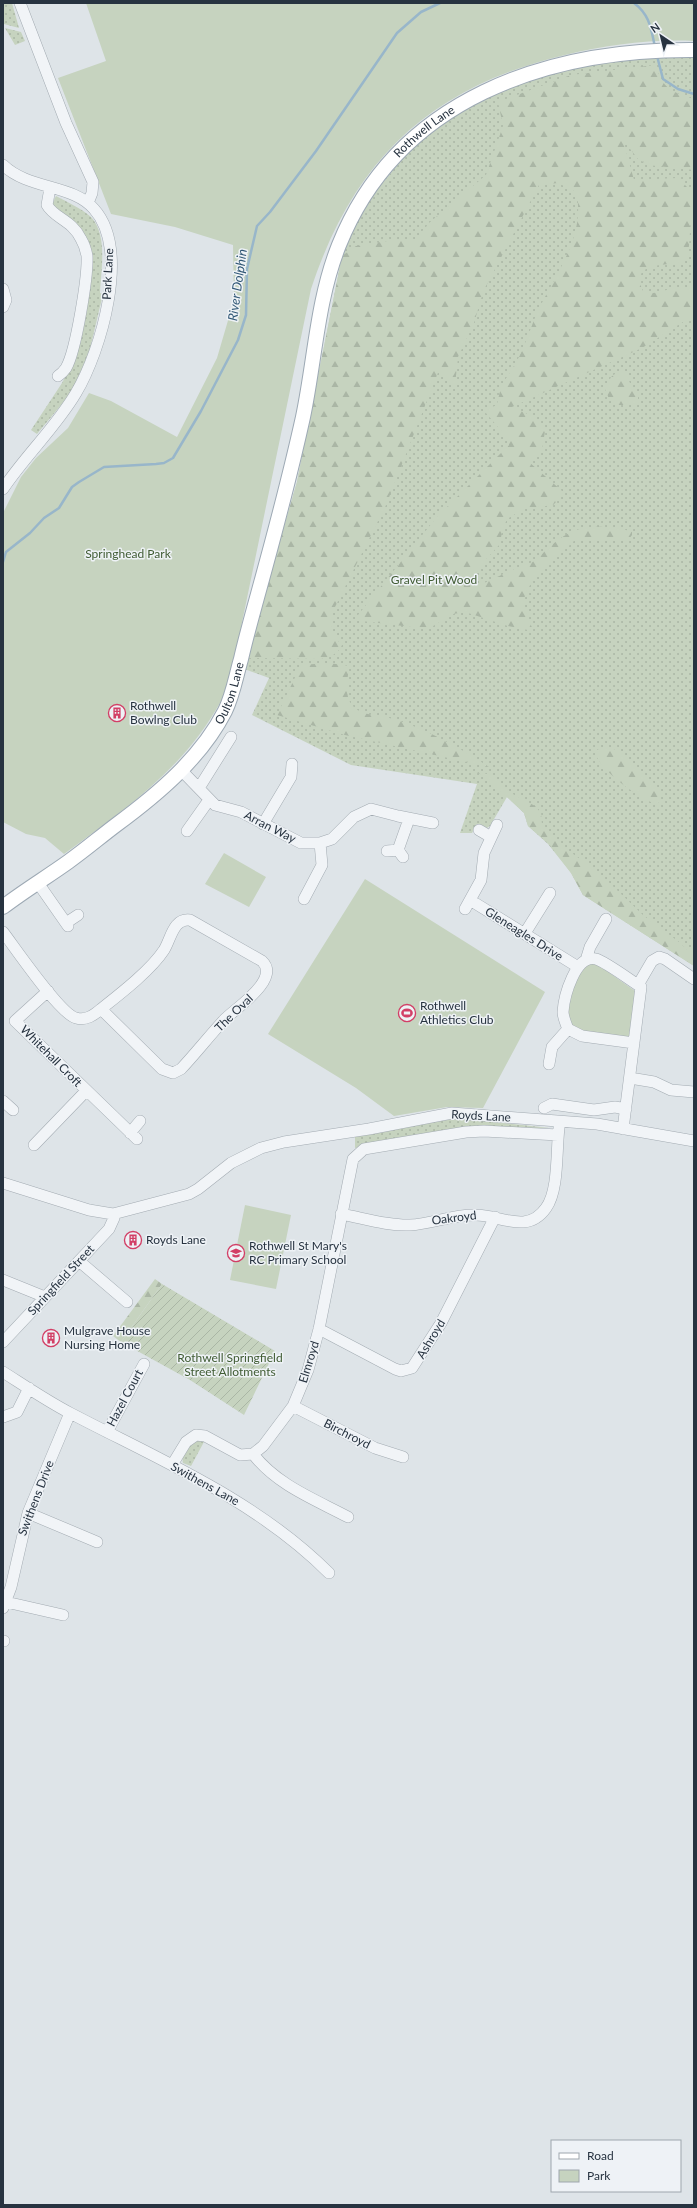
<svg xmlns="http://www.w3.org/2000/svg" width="697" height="2208" font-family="Lato,sans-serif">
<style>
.grass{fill:url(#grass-dots)}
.forest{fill:url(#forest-firs)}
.park{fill:#c6d3bf}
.garden{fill:url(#garden-furrows)}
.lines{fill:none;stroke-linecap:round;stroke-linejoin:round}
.stream{stroke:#98b6ca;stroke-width:2.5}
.minor-casing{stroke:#a3abb2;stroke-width:12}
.major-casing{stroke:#9da9b4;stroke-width:16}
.minor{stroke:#f1f4f7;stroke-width:11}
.major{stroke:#fff;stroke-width:14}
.labels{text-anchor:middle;stroke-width:3;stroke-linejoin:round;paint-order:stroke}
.street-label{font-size:12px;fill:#273340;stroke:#eef2f6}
.park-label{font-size:12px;fill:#405c34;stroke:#eef2f6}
.poi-label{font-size:12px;fill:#273340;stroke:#eef2f6;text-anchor:start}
.water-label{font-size:13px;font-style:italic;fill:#305775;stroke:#eef2f6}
</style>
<defs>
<pattern id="grass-dots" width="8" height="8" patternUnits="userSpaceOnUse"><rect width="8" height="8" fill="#c6d3bf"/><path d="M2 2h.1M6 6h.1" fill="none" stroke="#aab6a5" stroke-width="1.8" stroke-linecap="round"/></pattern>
<pattern id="forest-firs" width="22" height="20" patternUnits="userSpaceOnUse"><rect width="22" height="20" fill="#c6d3bf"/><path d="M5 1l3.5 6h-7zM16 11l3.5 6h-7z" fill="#aab6a5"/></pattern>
<pattern id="garden-furrows" width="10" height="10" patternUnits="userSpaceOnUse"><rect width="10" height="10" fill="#c6d3bf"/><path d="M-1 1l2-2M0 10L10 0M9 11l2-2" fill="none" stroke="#aab6a5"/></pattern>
</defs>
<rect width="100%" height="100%" fill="#dee4e8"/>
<path class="grass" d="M3 3H12L19 28 4 24Z
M5 28 21 32 25 41 15 45Z
M694 56V966L583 895 571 873 548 844 528 826 524 813 507 797 490 826 487 828 477 824 472 833H460L477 784 351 765 252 715 269 678 244 669 297 482 342 256 357 221 374 193 415 144 446 120 480 99 531 80 593 63 631 58Z
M56 196C67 202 81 208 91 217 108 235 101 270 100 293L103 294 89 353 71 393 37 434 31 430 62 383 73 362 90 257 51 206Z
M457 1118 550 1128 481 1127 355 1148V1136Z
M205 1440 191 1466 183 1463 182 1455 195 1441Z"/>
<path class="forest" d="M656 65C662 89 672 92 694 99V170L648 165 638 159 623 140 634 180 678 178 693 193 688 258 684 262C668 266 628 261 643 291 656 296 662 290 674 288 680 287 687 288 693 288L694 315 642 348 512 407 532 416 545 431 542 450 529 462 562 491V496L553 505 523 509 507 519 502 531 500 544 481 565 473 579 478 585 482 584 525 564C535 563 539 557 545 551 563 534 579 525 604 527 614 528 623 528 632 532V535L629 539 624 540 576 539 533 580 525 594 524 605 533 631 508 626 465 612 453 614 428 629 354 620 436 518 509 445V440L486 413 490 408 497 405C501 382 506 380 517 361 525 346 530 329 537 313 554 276 587 235 576 192L558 183 539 185 483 292 474 323 458 357 455 385 439 370 386 505 333 611C329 626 331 634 342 645 338 654 330 657 321 659L246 658 297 482 342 256 356 246 400 239 414 241 429 223 486 175 503 126 498 102 571 75Z
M619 371 625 373 632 387 638 393V403L636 405H614L609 399 605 389 611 377Z
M329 663 349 666C348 679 343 697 354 707 362 716 385 716 397 720 430 731 460 748 489 767L345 735 277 715 301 665Z
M603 747 618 750 630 760 637 770 655 784 661 795 660 802 656 804C640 799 597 769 595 751Z
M477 772 487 774 509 792 535 806 541 813 542 826 562 846 598 872 644 916 679 942 694 956V966L583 895 571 873 549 844 528 826 524 813 492 783Z
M155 1279 162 1284 121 1342 113 1336Z"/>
<path class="park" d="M86 3H694V41C651 39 606 45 565 55 431 87 354 159 311 289L234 661C230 674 227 690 221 701 184 769 124 810 64 854L45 838 26 834 3 822V513L21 477 36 458 68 428 89 393 111 401 177 437 217 358 234 300 233 245 175 227 111 214 58 78 106 61Z
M224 853 266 877 249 907 205 884Z
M365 879 545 992 483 1108 447 1107 394 1116 356 1088 268 1034Z
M589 964H597L635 991 629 1037C616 1035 586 1036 576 1029 557 1015 574 975 589 964Z
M245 1205 291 1215 276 1289 230 1280Z"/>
<path class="garden" d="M162 1284 275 1351 244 1415 190 1380 121 1342Z"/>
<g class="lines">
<path class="stream" d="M634 3C650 15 651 29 655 47
M657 56 663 79 678 89 694 94
M3 562 6 552 30 533 44 518 59 508 72 487 79 482 104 467 156 464 164 463 173 458 201 411 238 340 246 315 247 269 257 226 270 212 316 151 397 33 421 12 440 3"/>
<g class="minor-casing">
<path id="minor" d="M20 3 66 123 93 182 92 193 88 203
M3 165C29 190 73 184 94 209 131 250 101 351 76 393 56 427 25 456 3 489
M50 188 47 205C54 218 72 220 81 239 84 244 86 250 87 256 88 276 76 351 66 368 64 371 61 374 58 376
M3 289 6 300 3 307
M181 770 215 805 241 812 301 843H320L332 839 354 817 371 809 398 816 433 823
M199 788 231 737
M263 824 291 777 292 764
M479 830 491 837
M187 831 209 800
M398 850 409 819
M387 851 398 850 403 857
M38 883 68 926
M304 899 322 865 320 843
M470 900 578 967
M465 909 481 880 484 853 497 825
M66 923 78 915
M3 932C16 949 60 1014 76 1018 86 1021 94 1015 101 1009 120 994 151 970 164 950 171 939 173 918 190 920L262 961C281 979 236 1008 225 1019 210 1035 196 1053 181 1069L173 1073 162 1069 101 1009
M525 933 550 893
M586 960 590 947 606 919
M638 985 652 961 659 957 665 959 694 979
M48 991 15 1021 137 1139
M549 1064 552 1047 568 1029
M630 1078 654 1082 671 1090 694 1092
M3 1101 13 1110
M544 1108 552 1104 594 1110 615 1107 626 1109
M623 1129 641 987C630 980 606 962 596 959 575 954 564 997 563 1012 563 1017 566 1024 568 1029L582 1036 634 1043
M130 1133 140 1121
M34 1145 86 1091
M3 1183 89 1210 113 1214 189 1194 198 1189 231 1163 261 1148 284 1142 369 1129 452 1113 597 1124 694 1141
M341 1214C363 1218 387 1226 410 1225 432 1224 454 1214 476 1215 500 1215 527 1235 546 1208 559 1190 556 1151 559 1128
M79 1261 127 1302
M3 1280 45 1297
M319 1329 395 1369 401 1371 412 1368 441 1323 495 1217
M3 1342 109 1229 114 1218 113 1214
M3 1372C25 1386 47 1401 70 1413 160 1460 256 1500 329 1573
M293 1406 375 1448 403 1457
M3 1417 17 1412 29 1388
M107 1432 144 1364
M253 1454C277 1485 314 1499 348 1517
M172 1465 186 1442 196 1435 205 1436 240 1455 253 1454 263 1446 293 1406 308 1370 319 1329 353 1159 364 1149 466 1132 484 1131 558 1135
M28 1513 97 1542
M6 1602 63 1615
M3 1608 11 1587 28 1513 70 1413
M3 1641H4"/>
</g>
<g class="major-casing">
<g id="major">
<path id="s1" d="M3 907C24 891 47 877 68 862 85 850 100 837 116 825 158 794 201 758 225 711 233 695 236 676 241 659 246 637 252 616 258 594 274 536 290 476 303 417 315 360 317 300 339 245 398 98 548 49 694 50"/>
</g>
</g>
<use href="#minor" class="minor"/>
<use href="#major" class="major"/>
</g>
<defs>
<g id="building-ring" transform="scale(0.9)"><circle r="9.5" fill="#eef2f6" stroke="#d23f66" stroke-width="1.5"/><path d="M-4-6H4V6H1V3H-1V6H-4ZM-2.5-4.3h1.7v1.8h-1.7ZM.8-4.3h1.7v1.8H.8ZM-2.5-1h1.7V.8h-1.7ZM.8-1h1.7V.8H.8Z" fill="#d23f66"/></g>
<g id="stadium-ring" transform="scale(0.9)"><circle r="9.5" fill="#eef2f6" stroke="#d23f66" stroke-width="1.5"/><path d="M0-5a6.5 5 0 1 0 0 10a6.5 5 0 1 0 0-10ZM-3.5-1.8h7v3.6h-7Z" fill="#d23f66"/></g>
<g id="school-ring" transform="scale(0.9)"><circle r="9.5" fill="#eef2f6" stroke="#d23f66" stroke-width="1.5"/><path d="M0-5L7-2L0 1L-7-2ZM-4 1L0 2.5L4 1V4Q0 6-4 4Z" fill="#d23f66"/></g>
</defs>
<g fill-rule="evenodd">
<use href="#building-ring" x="117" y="713"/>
<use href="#stadium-ring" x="407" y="1013"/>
<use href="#building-ring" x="133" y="1240"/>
<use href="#school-ring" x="236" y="1253"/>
<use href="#building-ring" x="51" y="1338"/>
</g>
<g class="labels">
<g class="street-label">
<text dy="4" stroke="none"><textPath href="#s1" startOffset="923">Rothwell Lane</textPath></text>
<text transform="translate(108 274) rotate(-87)" y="4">Park Lane</text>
<text dy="4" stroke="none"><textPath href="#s1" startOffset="317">Oulton Lane</textPath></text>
<text transform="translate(270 827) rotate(27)" y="4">Arran Way</text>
<text transform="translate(524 934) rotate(32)" y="4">Gleneagles Drive</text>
<text transform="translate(234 1013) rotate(-44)" y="4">The Oval</text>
<text transform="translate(51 1056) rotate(45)" y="4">Whitehall Croft</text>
<text transform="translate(481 1116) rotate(3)" y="4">Royds Lane</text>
<text transform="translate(454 1218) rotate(-7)" y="4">Oakroyd</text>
<text transform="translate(61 1280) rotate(-47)" y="4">Springfield Street</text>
<text transform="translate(431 1339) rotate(-59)" y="4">Ashroyd</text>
<text transform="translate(309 1362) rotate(-73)" y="4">Elmroyd</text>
<text transform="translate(125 1398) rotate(-62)" y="4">Hazel Court</text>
<text transform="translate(347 1434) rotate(27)" y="4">Birchroyd</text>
<text transform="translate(205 1484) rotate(29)" y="4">Swithens Lane</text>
<text transform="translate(36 1498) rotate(-69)" y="4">Swithens Drive</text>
</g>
<g class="park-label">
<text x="128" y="558">Springhead Park</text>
<text x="434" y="584">Gravel Pit Wood</text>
<text x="230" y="1362">Rothwell Springfield<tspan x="230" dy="14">Street Allotments</tspan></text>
</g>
<g class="poi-label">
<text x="130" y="710">Rothwell<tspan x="130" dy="14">Bowlng Club</tspan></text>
<text x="420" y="1010">Rothwell<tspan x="420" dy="14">Athletics Club</tspan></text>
<text x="146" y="1244">Royds Lane</text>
<text x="249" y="1250">Rothwell St Mary's<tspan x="249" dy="14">RC Primary School</tspan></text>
<text x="64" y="1335">Mulgrave House<tspan x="64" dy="14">Nursing Home</tspan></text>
</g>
<g class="water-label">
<text transform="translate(237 285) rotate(-82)" y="5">River Dolphin</text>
</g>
</g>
<rect width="697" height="2208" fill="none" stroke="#273340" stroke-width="8"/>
<rect x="551" y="2140" width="130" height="52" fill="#eef2f6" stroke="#9ea6ad"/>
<rect x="559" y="2153" width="20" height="6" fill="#ffffff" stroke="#9ea6ad"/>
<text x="587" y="2160" font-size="12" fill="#273340">Road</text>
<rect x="559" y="2170" width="20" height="12" fill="#c6d3bf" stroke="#9ea6ad"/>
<text x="587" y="2180" font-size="12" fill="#273340">Park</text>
<g transform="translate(661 36) rotate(325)" stroke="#eef2f6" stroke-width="3" paint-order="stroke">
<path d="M0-3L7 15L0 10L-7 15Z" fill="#273340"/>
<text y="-6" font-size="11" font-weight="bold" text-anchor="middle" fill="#273340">N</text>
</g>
</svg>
